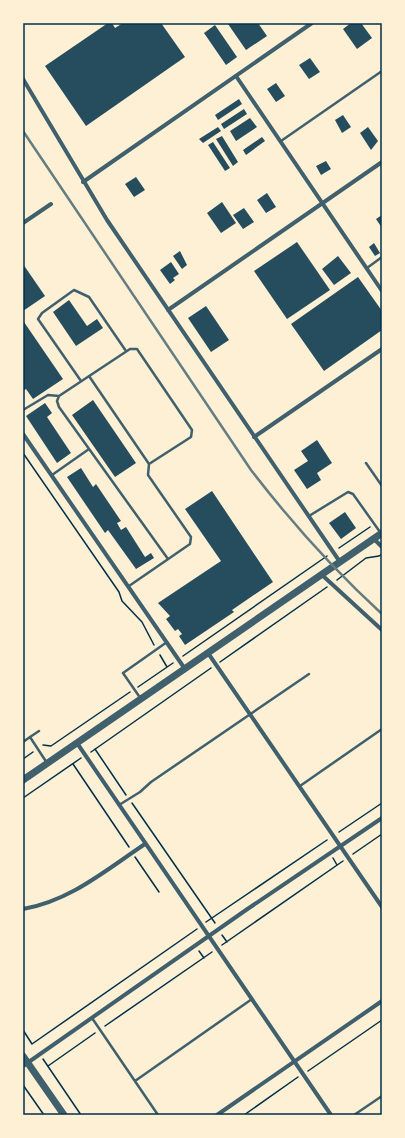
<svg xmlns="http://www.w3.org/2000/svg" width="405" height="1138" font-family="Manrope,sans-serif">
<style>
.building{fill:#264d5e}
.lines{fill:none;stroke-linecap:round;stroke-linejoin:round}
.path{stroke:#003049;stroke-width:1.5}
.service{stroke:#3f606c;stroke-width:2.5}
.minor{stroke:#3f606c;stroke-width:4}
.tertiary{stroke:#3f606c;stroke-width:7}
.rail{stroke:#657d81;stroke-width:2.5}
.neatline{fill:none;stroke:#003049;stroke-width:1.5}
</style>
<rect width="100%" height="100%" fill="#fdf0d5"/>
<path class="building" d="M108 23H112L115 28 123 23H161L185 57 86 126 45 66Z
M230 23H258L267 36 246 50 228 24Z
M351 23H361L372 38 357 49 343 29Z
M215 25 237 57 226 65 204 33Z
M310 58 320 72 309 79 299 65Z
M276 83 285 96 276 102 267 89Z
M239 99 242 104 218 120 215 115Z
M244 109 247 114 224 129 221 124Z
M343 115 351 127 342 133 335 120Z
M250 118 257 127 236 141 230 131Z
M218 127 221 131 203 143 199 139Z
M368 127 378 141 371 150 360 133Z
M222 136 238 162 233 166 216 139Z
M262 137 265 141 246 155 243 150Z
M213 142 230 168 225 171 208 145Z
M326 161 331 169 321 175 316 166Z
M136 177 145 190 134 197 125 184Z
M267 193 276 207 266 213 257 200Z
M222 202 236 223 221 233 207 213Z
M244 208 254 222 243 229 233 215Z
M382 215V228L376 219Z
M297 242 330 290 287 319 254 271Z
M374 243 380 253 375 256 369 247Z
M180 251 187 265 182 269 173 256Z
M338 256 351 273 334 285 322 269Z
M171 262 179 274 173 278 175 280 170 284 160 270Z
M23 264 45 296 23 311Z
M358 277 382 311V330L324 371 291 324Z
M69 300 87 326 97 319 103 328 76 346 53 312Z
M206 306 229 340 211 352 188 318Z
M24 322 63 379 33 399 26 389 23 391Z
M93 400 136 463 115 477 72 415Z
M45 403 52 413 47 417 71 453 57 463 26 416Z
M317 440 332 463 317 473 321 480 307 489 294 470 308 461 301 451Z
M81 468 93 487 96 484 121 521 117 523 121 530 126 527 145 557 151 553 154 558 136 569 108 530 105 533 67 477Z
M212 491 273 582 232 610 234 612 185 645 179 636 182 634 178 629 175 631 166 619 170 616 158 603 221 561 185 509Z
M345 512 356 528 341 539 329 523Z"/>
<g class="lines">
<path class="path" d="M23 453 119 592 122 601 142 622 154 645
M339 548 370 527
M337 580 366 558 379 556 382 554
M160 655 167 667
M183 656 327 556
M220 662 327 587
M138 687 173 663
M43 745 51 746 130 692
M95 749 126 795
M91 752 211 668
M23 759 33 752
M73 764 129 847
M23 798 81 758
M132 803 215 923
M339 832 382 803
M353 854 382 834
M135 857 159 892
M333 858 337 865
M206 922 327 840
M222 935 227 942
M222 945 343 861
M199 951 204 958
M105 1026 212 952
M23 1030 32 1044 197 929
M43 1059 81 1115
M48 1066 95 1033
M308 1071 382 1020
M23 1085 44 1115
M244 1115 298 1077"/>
<path class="service" d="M281 141 382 71
M367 268 382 257
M89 376 149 464
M81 381 38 319 42 313 74 290 89 297 126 351
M23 410 48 395 59 396
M366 463 382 486
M52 475 89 449
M309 516 348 492 353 494 380 532
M129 586 190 544 191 537 148 475 149 464 191 437 192 430 137 349H130L59 396 57 401 59 407 168 559
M141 699 123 673 167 642
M30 737 39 731
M23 742 30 737 47 763
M300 786 382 729
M119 805 140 792 151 782 309 674
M92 1018 158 1115
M135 1081 252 999
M354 1115 382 1096"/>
<path class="minor" d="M236 76 382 291
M23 79 107 220 340 562
M83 182 312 23
M23 223 51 204
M168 310 382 162
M23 434 185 669
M254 437 382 349
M374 539 382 547
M322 575 382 630
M208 653 382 907
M77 743 331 1115
M23 909C70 901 106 870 145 844
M23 1066 246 910 382 818
M217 1115 382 1001"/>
<path class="tertiary" d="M23 780 382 533
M23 1056 64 1115"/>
<path class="rail" d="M23 131 251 470C291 522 334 570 382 614"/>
</g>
<rect width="405" height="1138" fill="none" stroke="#fdf0d5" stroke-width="48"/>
<rect x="24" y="24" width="357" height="1090" class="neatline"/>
</svg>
